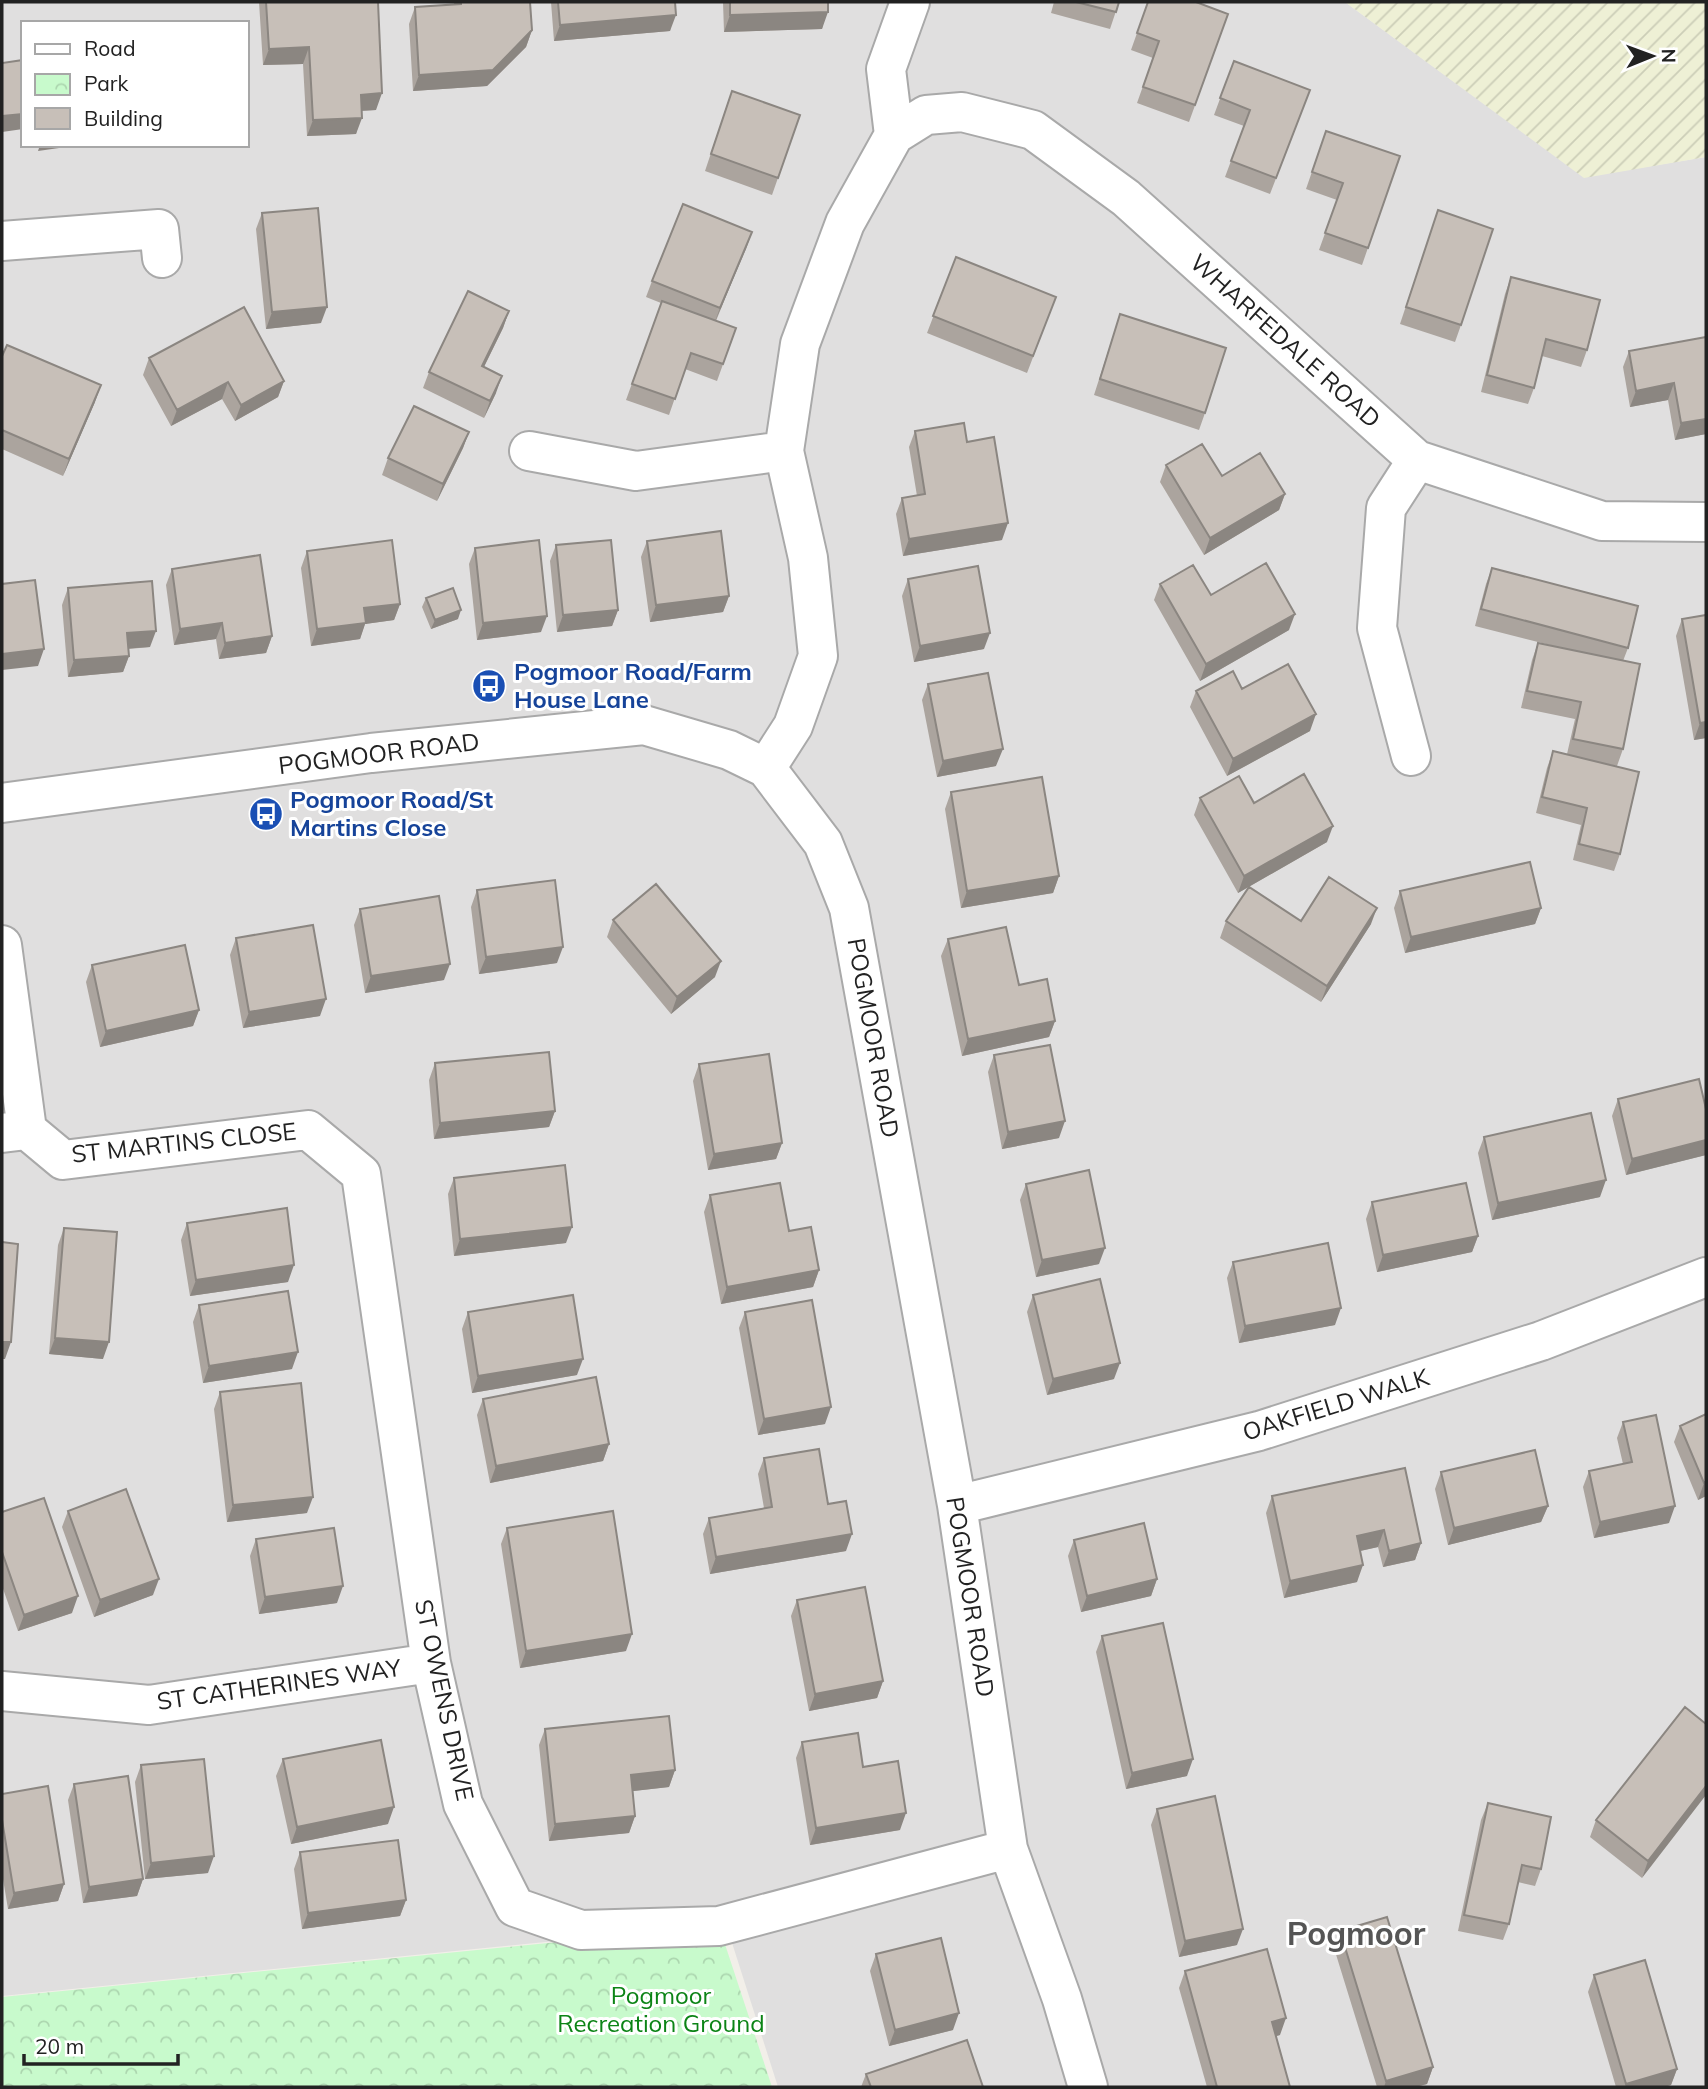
<svg xmlns="http://www.w3.org/2000/svg" width="1708" height="2089" font-family="Mulish,sans-serif">
<style>
.residential{fill:#e0dfdf;fill-rule:evenodd}
.farmland{fill:url(#farmland-furrows)}
.park{fill:url(#park-crowns)}
.lines{fill:none;stroke-linecap:round;stroke-linejoin:round}
.minor-casing{stroke:#a9a9a9;stroke-width:42}
.minor{stroke:#fff;stroke-width:38}
.wall{fill:#aba49e}
.shaded-wall{fill:#8b8681}
.building{fill:#c7bfb8;stroke:#8b8681;stroke-width:2}
.labels{text-anchor:middle;stroke-width:6;stroke-linejoin:round;paint-order:stroke}
.street-label{font-size:24px;fill:#222;stroke:#fff}
.transit-label{font-size:24px;font-weight:bold;fill:#164399;stroke:#fff;text-anchor:start}
.park-label{font-size:24px;fill:#0c8416;stroke:#fff}
.district-label{font-size:32px;font-weight:bold;fill:#555;stroke:#fff}
</style>
<defs>
<pattern id="farmland-furrows" width="10" height="10" patternUnits="userSpaceOnUse" patternTransform="scale(1.75)"><rect width="10" height="10" fill="#eef0d5"/><path d="M-1 1l2-2M0 10L10 0M9 11l2-2" fill="none" stroke="#ccceb7"/></pattern>
<pattern id="park-crowns" width="20" height="18" patternUnits="userSpaceOnUse" patternTransform="scale(1.75)"><rect width="20" height="18" fill="#c8facc"/><path d="M2 6a3 3 0 1 1 6 0M12 15a3 3 0 1 1 6 0" fill="none" stroke="#acd6af"/></pattern>
</defs>
<rect width="100%" height="100%" fill="#f2efe9"/>
<path class="residential" d="M2 2H1345L1584 177 1706 157V2087H778L726 1924 2 1996ZM23 23H247V145H23Z"/>
<path class="farmland" d="M1345 2H1706V157L1584 178Z"/>
<path class="park" d="M719 1926 772 2087H2V1997Z"/>
<g class="lines">
<g class="minor-casing">
<path id="minor" d="M894 135 926 115 962 112 1033 130 1126 198 1417 460 1602 521 1706 522
M2 241 159 229 162 258
M529 451 636 471 784 451
M1411 756 1377 628 1386 508 1417 460
M766 768 793 726 818 656 808 558 784 451 800 344 845 223 894 135 886 69 910 2
M2 803 371 753 644 725 729 750 766 768 823 843 849 908 957 1505 1008 1849 1062 1999 1088 2087
M2 945 27 1130
M2 1133 27 1130 63 1160 308 1130 361 1174 431 1663 463 1804 515 1907 581 1930 719 1926 1008 1849
M957 1505 1259 1431 1541 1341 1706 1277
M2 1691 149 1705 431 1663"/>
</g>
<use href="#minor" class="minor"/>
</g>
<path class="wall" d="M259 2H378L376 110 362 111 356 134 307 136 303 64 263 65Z
M454 2H530L532 30 526 47 487 86 413 91 409 24 415 7 454 5Z
M551 2H675L670 31 554 41Z
M723 2H828L822 29 724 32Z
M1054 2H1119L1110 29 1051 13Z
M1148 2 1228 14 1189 122 1137 103 1153 58 1131 50Z
M1234 61 1310 90 1270 194 1225 177 1244 126 1214 115Z
M726 108 800 115 772 195 705 171Z
M1326 131 1400 156 1362 265 1319 250 1337 200 1306 189Z
M1438 210 1461 325 1455 342 1400 324Z
M262 213 321 323 266 329 256 229Z
M752 232 716 321 736 328 717 381 685 369 669 415 626 400 661 303 646 297 652 281Z
M956 257 1056 297 1027 373 927 333Z
M1511 277 1587 350 1581 367 1542 356 1534 388 1528 404 1481 392 1505 294Z
M509 311 503 328 484 367 496 393 484 418 423 388 429 372Z
M1120 314 1205 413 1199 430 1094 395Z
M1706 337V434L1675 440 1668 400 1630 407 1623 367 1629 351Z
M2 356 95 402 63 476 2 449Z
M149 358 284 381 278 397 235 421 222 399 171 426 143 375Z
M915 431 967 442 1002 540 903 556 896 514 902 498 917 496 909 447Z
M469 432 463 448 437 501 382 475 388 458Z
M1166 465 1222 476 1285 494 1279 510 1204 555 1160 482Z
M647 541 729 596 723 612 650 622 641 557Z
M556 545 618 610 612 626 557 632 550 561Z
M475 548 541 632 477 640 469 564Z
M307 551 400 604 394 620 365 624 360 639 311 646 301 568Z
M1492 568 1628 648 1623 661V749L1617 766 1598 762 1620 854 1614 871 1573 860 1581 825 1536 813 1547 768 1553 751 1567 754 1575 719 1521 708 1532 660 1538 643 1554 646 1475 626 1486 584Z
M172 569 272 636 266 653 219 659 216 639 174 645 166 585Z
M908 579 984 649 914 662 902 596Z
M1160 584 1211 595 1289 630 1200 681 1154 600Z
M68 588 150 647 129 649V656L123 672 68 677 62 605Z
M426 598 458 619 431 629 422 607Z
M1682 619 1706 738 1694 740 1676 636Z
M928 684 996 766 937 777 922 700Z
M1242 689 1310 731 1227 776 1190 707 1196 691Z
M951 792 1059 876 1053 893 961 908 945 809Z
M1200 798 1254 803 1327 842 1238 893 1194 815Z
M477 890 557 963 479 974 471 907Z
M1400 891 1541 908 1535 924 1405 953 1394 908Z
M360 909 444 980 365 993 354 925Z
M613 920 715 977 671 1014 607 937Z
M1226 921H1301L1371 924 1321 1002 1220 938Z
M236 938 320 1016 243 1028 230 955Z
M948 939 1019 985 1055 1021 1049 1037 962 1056 941 956Z
M92 965 199 1010 193 1026 100 1047 86 982Z
M994 1055 1059 1138 1002 1149 988 1072Z
M435 1063 555 1111 549 1127 434 1139 429 1080Z
M699 1064 782 1143 776 1159 708 1170 693 1081Z
M1618 1099 1706 1109V1155L1626 1175 1612 1116Z
M1484 1137 1600 1197 1492 1220 1478 1153Z
M454 1178 566 1243 454 1256 448 1194Z
M1026 1184 1099 1264 1036 1277 1020 1200Z
M710 1195 789 1231 819 1270 813 1287 721 1304 704 1212Z
M1372 1202 1478 1236 1472 1252 1377 1272 1366 1219Z
M187 1223 288 1282 190 1296 181 1240Z
M64 1228 103 1359 49 1354 58 1245Z
M1233 1262 1335 1325 1239 1343 1227 1278Z
M1033 1295 1114 1379 1047 1395 1027 1312Z
M199 1305 292 1369 203 1383 193 1322Z
M468 1312 577 1375 472 1393 462 1329Z
M745 1312 825 1424 758 1435 739 1328Z
M220 1392 307 1513 227 1522 214 1409Z
M483 1399 609 1444 603 1461 490 1483 477 1415Z
M1706 1414V1496L1698 1500 1674 1442 1680 1426Z
M1623 1422 1669 1523 1594 1538 1583 1487 1589 1471 1623 1464 1617 1438Z
M764 1458 828 1504 846 1551 710 1574 703 1534 709 1518 764 1508 758 1474Z
M1405 1468 1421 1543 1415 1560 1383 1567 1378 1547 1360 1551 1357 1582 1284 1598 1266 1513 1272 1496Z
M1441 1472 1548 1506 1541 1522 1448 1545 1435 1489Z
M68 1511 153 1595 94 1617 62 1527Z
M2 1512 72 1613 18 1631 2 1586Z
M507 1528 626 1651 520 1668 501 1544Z
M256 1539 337 1603 259 1614 250 1556Z
M1074 1540 1157 1579 1151 1596 1081 1612 1068 1556Z
M797 1600 883 1681 877 1698 809 1711 791 1616Z
M1102 1636 1187 1776 1126 1789 1096 1652Z
M1706 1724 1642 1878 1590 1837 1596 1820Z
M545 1729 675 1770 669 1787 633 1791 635 1816 629 1833 549 1841 539 1745Z
M802 1742 863 1767 900 1830 810 1845 796 1758Z
M283 1759 388 1824 291 1844 276 1776Z
M141 1765 208 1873 145 1879 135 1782Z
M74 1784 143 1879 137 1896 83 1903 68 1800Z
M2 1794 64 1884 58 1901 8 1909 2 1873Z
M1488 1803 1541 1869 1535 1886 1518 1882 1509 1924 1503 1940 1458 1931 1481 1820Z
M1157 1809 1237 1945 1179 1957 1151 1825Z
M300 1852 406 1900 400 1916 302 1929 294 1869Z
M1340 1931 1433 2067 1427 2084 1415 2087H1377L1334 1948Z
M876 1954 953 2030 889 2046 870 1971Z
M1185 1971 1280 2035 1276 2036 1290 2087H1207L1179 1988Z
M1594 1975 1677 2069 1671 2085 1664 2087H1616L1588 1992Z
M866 2074 983 2087H861Z"/>
<path class="shaded-wall" d="M828 12 822 29 724 32 730 15Z
M676 15 670 31 554 41 560 25Z
M532 30 526 47 487 86 413 91 419 75Z
M309 47 303 64 263 65 269 49Z
M382 93 376 110 355 111 361 95Z
M23 114V129L2 132V116Z
M362 118 356 134 307 136 313 120Z
M40 145H80L38 151Z
M752 232 746 249 714 324 720 308Z
M327 307 321 323 266 329 272 312Z
M509 311 503 328 476 383 482 366Z
M502 376 496 393 484 418 490 401Z
M284 381 278 397 235 421 241 405Z
M228 382 222 399 171 426 177 410Z
M1674 383 1668 400 1630 407 1636 391Z
M101 385 95 402 63 476 69 459Z
M1706 419V434L1675 440 1681 423Z
M469 432 463 448 437 501 443 484Z
M1285 494 1279 510 1204 555 1210 538Z
M1008 523 1002 540 903 556 909 539Z
M729 596 723 612 650 622 656 605Z
M400 604 394 620 365 624 360 639 311 646 317 629 364 608Z
M461 610 458 619 431 629 435 620Z
M618 610 612 626 557 632 563 615Z
M1295 614 1289 630 1200 681 1206 664Z
M547 616 541 632 477 640 483 623Z
M222 623 216 639 174 645 180 629Z
M156 631 150 647 121 649 127 633Z
M990 633 984 649 914 662 920 646Z
M272 636 266 653 219 659 225 643Z
M44 649 38 666 2 670V654Z
M129 656 123 672 68 677 74 660Z
M1316 714 1310 731 1227 776 1233 759Z
M1706 722V738L1694 740 1700 723Z
M1003 749 996 766 937 777 943 761Z
M1333 826 1327 842 1238 893 1244 876Z
M1059 876 1053 893 961 908 967 891Z
M1377 908 1371 924 1321 1002 1327 986Z
M1541 908 1535 924 1405 953 1411 937Z
M563 947 557 963 479 974 486 957Z
M721 961 715 977 671 1014 677 997Z
M450 964 444 980 365 993 371 976Z
M326 999 320 1016 243 1028 249 1012Z
M199 1010 193 1026 100 1047 106 1031Z
M1055 1021 1049 1037 962 1056 968 1039Z
M555 1111 549 1127 434 1139 440 1123Z
M1065 1121 1059 1138 1002 1149 1008 1132Z
M1706 1140V1155L1626 1175 1632 1159Z
M782 1143 776 1159 708 1170 714 1154Z
M1606 1180 1600 1197 1492 1220 1498 1203Z
M572 1227 566 1243 454 1256 460 1239Z
M1478 1236 1472 1252 1377 1272 1383 1255Z
M1105 1248 1099 1264 1036 1277 1042 1260Z
M294 1265 288 1282 190 1296 196 1280Z
M819 1270 813 1287 721 1304 727 1287Z
M1341 1308 1335 1325 1239 1343 1245 1326Z
M55 1338 109 1342 103 1359 49 1354Z
M2 1342H11L5 1359H2Z
M298 1352 292 1369 203 1383 209 1366Z
M583 1359 577 1375 472 1393 478 1376Z
M1120 1363 1114 1379 1047 1395 1053 1379Z
M831 1407 825 1424 758 1435 764 1419Z
M609 1444 603 1461 490 1483 496 1466Z
M1706 1482V1496L1698 1500 1704 1483Z
M313 1497 307 1513 227 1522 233 1505Z
M1548 1506 1541 1522 1448 1545 1454 1528Z
M1675 1506 1669 1523 1594 1538 1600 1522Z
M1384 1530 1378 1547 1351 1553 1357 1536Z
M852 1534 846 1551 710 1574 716 1557Z
M1421 1543 1415 1560 1383 1567 1389 1551Z
M1363 1565 1357 1582 1284 1598 1290 1581Z
M159 1579 153 1595 94 1617 100 1600Z
M1157 1579 1151 1596 1081 1612 1087 1596Z
M343 1586 337 1603 259 1614 265 1597Z
M78 1596 72 1613 18 1631 24 1615Z
M632 1634 626 1651 520 1668 526 1651Z
M883 1681 877 1698 809 1711 815 1694Z
M1193 1759 1187 1776 1126 1789 1132 1773Z
M675 1770 669 1787 625 1792 631 1775Z
M1706 1786V1795L1642 1878 1648 1861Z
M394 1807 388 1824 291 1844 297 1827Z
M906 1813 900 1830 810 1845 816 1828Z
M635 1816 629 1833 549 1841 555 1824Z
M214 1856 208 1873 145 1879 151 1863Z
M143 1879 137 1896 83 1903 89 1887Z
M64 1884 58 1901 8 1909 14 1893Z
M406 1900 400 1916 302 1929 308 1913Z
M1243 1929 1237 1945 1179 1957 1185 1941Z
M959 2013 953 2030 889 2046 895 2030Z
M1286 2018 1280 2035 1266 2039 1272 2022Z
M1433 2067 1427 2084 1415 2087H1384L1386 2081Z
M1677 2069 1671 2085 1664 2087H1625L1626 2084Z"/>
<path class="building" d="M266 2H378L382 93 361 95 362 118 313 120 309 47 269 49Z
M461 2H530L532 30 493 70 419 75 415 7 461 4Z
M558 2H675L676 15 560 25Z
M730 2H828V12L730 15Z
M1076 2H1119L1116 12Z
M1148 2H1196L1228 14 1195 105 1143 87 1159 41 1137 33Z
M23 60V114L2 116V63Z
M1234 61 1310 90 1276 178 1231 161 1250 110 1220 98Z
M732 91 800 115 778 178 711 154Z
M1326 131 1400 156 1368 248 1325 233 1343 183 1312 172Z
M683 204 752 232 720 308 652 281Z
M318 208 327 307 272 312 262 213Z
M1438 210 1493 229 1461 325 1406 307Z
M956 257 1056 297 1033 356 933 316Z
M1511 277 1600 300 1587 350 1546 339 1534 388 1487 375Z
M468 291 509 311 482 366 502 376 490 401 429 372Z
M662 301 736 328 723 364 691 353 675 399 632 384Z
M244 307 284 381 241 405 228 382 177 410 149 358Z
M1120 314 1226 348 1205 413 1100 379Z
M1706 337V419L1681 423 1674 383 1636 391 1629 351Z
M7 345 101 385 69 459 2 430V356Z
M414 406 469 432 443 484 388 458Z
M964 423 967 442 994 437 1008 523 909 539 902 498 925 494 915 431Z
M1202 444 1222 476 1260 453 1285 494 1210 538 1166 465Z
M721 531 729 596 656 605 647 541Z
M392 540 400 604 364 608 366 623 317 629 307 551Z
M539 540 547 616 483 623 475 548Z
M611 540 618 610 563 615 556 545Z
M260 555 272 636 225 643 222 623 180 629 172 569Z
M1266 563 1295 614 1206 664 1160 584 1193 565 1211 595Z
M978 566 990 633 920 646 908 579Z
M1492 568 1638 606 1628 648 1481 609Z
M35 580 44 649 2 654V584Z
M152 581 156 631 127 633 129 656 74 660 68 588Z
M453 588 461 610 435 620 426 598Z
M1706 615V722L1700 723 1682 619Z
M1538 643 1640 664 1623 749 1573 739 1581 702 1527 691Z
M1288 664 1316 714 1233 759 1196 691 1233 671 1242 689Z
M988 673 1003 749 943 761 928 684Z
M1553 751 1639 772 1620 854 1579 844 1587 808 1542 797Z
M1304 774 1333 826 1244 876 1200 798 1239 776 1254 803Z
M1042 777 1059 876 967 891 951 792Z
M1530 862 1541 908 1411 937 1400 891Z
M1329 877 1377 908 1327 986 1226 921 1249 887 1301 921Z
M555 880 563 947 486 957 477 890Z
M656 884 721 961 677 997 613 920Z
M439 896 450 964 371 976 360 909Z
M313 925 326 999 249 1012 236 938Z
M1006 927 1019 985 1047 979 1055 1021 968 1039 948 939Z
M185 945 199 1010 106 1031 92 965Z
M1050 1045 1065 1121 1008 1132 994 1055Z
M549 1052 555 1111 440 1123 435 1063Z
M769 1054 782 1143 714 1154 699 1064Z
M1699 1079 1706 1109V1140L1632 1159 1618 1099Z
M1591 1113 1606 1180 1498 1203 1484 1137Z
M565 1165 572 1227 460 1239 454 1178Z
M1089 1170 1105 1248 1042 1260 1026 1184Z
M780 1183 789 1231 811 1227 819 1270 727 1287 710 1195Z
M1466 1183 1478 1236 1383 1255 1372 1202Z
M287 1208 294 1265 196 1280 187 1223Z
M64 1228 117 1232 109 1342 55 1338Z
M2 1242 18 1244 11 1342H2Z
M1328 1243 1341 1308 1245 1326 1233 1262Z
M1100 1279 1120 1363 1053 1379 1033 1295Z
M288 1291 298 1352 209 1366 199 1305Z
M573 1295 583 1359 478 1376 468 1312Z
M812 1300 831 1407 764 1419 745 1312Z
M596 1377 609 1444 496 1466 483 1399Z
M301 1383 313 1497 233 1505 220 1392Z
M1706 1414V1482L1704 1483 1680 1426Z
M1656 1415 1675 1506 1600 1522 1589 1471 1632 1462 1623 1422Z
M819 1449 828 1504 846 1501 852 1534 716 1557 709 1518 772 1507 764 1458Z
M1535 1450 1548 1506 1454 1528 1441 1472Z
M1405 1468 1421 1543 1389 1551 1384 1530 1357 1536 1363 1565 1290 1581 1272 1496Z
M126 1489 159 1579 100 1600 68 1511Z
M44 1498 78 1596 24 1615 2 1552V1512Z
M613 1511 632 1634 526 1651 507 1528Z
M1144 1523 1157 1579 1087 1596 1074 1540Z
M334 1528 343 1586 265 1597 256 1539Z
M865 1587 883 1681 815 1694 797 1600Z
M1163 1623 1193 1759 1132 1773 1102 1636Z
M1685 1707 1706 1724V1786L1648 1861 1596 1820Z
M669 1716 675 1770 631 1775 635 1816 555 1824 545 1729Z
M858 1733 863 1767 898 1761 906 1813 816 1828 802 1742Z
M381 1740 394 1807 297 1827 283 1759Z
M204 1759 214 1856 151 1863 141 1765Z
M128 1776 143 1879 89 1887 74 1784Z
M48 1786 64 1884 14 1893 2 1820V1794Z
M1215 1796 1243 1929 1185 1941 1157 1809Z
M1488 1803 1551 1817 1541 1869 1522 1865 1509 1924 1464 1915Z
M398 1840 406 1900 308 1913 300 1852Z
M1387 1917 1433 2067 1386 2081 1340 1931Z
M941 1938 959 2013 895 2030 876 1954Z
M1267 1949 1286 2018 1272 2022 1290 2087H1217L1185 1971Z
M1645 1960 1677 2069 1626 2084 1594 1975Z
M967 2040 983 2087H871L866 2074Z"/>
<defs>
<g id="bus-disc" transform="scale(1.75)"><circle r="9.5" fill="#1a4fb4" stroke="#fff"/><path d="M-5-6H5V4H4V6H2V4H-2V6H-4V4H-5ZM-3.5-4V0h7V-4ZM-3.5 1.2v1.5H-2V1.2ZM2 1.2v1.5H3.5V1.2Z" fill="#fff"/></g>
</defs>
<g fill-rule="evenodd">
<use href="#bus-disc" x="489" y="686"/>
<use href="#bus-disc" x="266" y="814"/>
</g>
<g class="labels">
<g class="street-label">
<text transform="translate(1285 341) rotate(42)" y="8">WHARFEDALE ROAD</text>
<text transform="translate(379 754) rotate(-7)" y="8">POGMOOR ROAD</text>
<text transform="translate(873 1038) rotate(80)" y="8">POGMOOR ROAD</text>
<text transform="translate(184 1143) rotate(-6)" y="8">ST MARTINS CLOSE</text>
<text transform="translate(1336 1405) rotate(-17)" y="8">OAKFIELD WALK</text>
<text transform="translate(970 1597) rotate(81)" y="8">POGMOOR ROAD</text>
<text transform="translate(279 1685) rotate(-8)" y="8">ST CATHERINES WAY</text>
<text transform="translate(444 1700) rotate(78)" y="8">ST OWENS DRIVE</text>
</g>
<g class="transit-label">
<text x="514" y="680">Pogmoor Road/Farm<tspan x="514" dy="28">House Lane</tspan></text>
<text x="290" y="808">Pogmoor Road/St<tspan x="290" dy="28">Martins Close</tspan></text>
</g>
<g class="park-label">
<text x="661" y="2004">Pogmoor<tspan x="661" dy="28">Recreation Ground</tspan></text>
</g>
<g class="district-label">
<text x="1356" y="1945">Pogmoor</text>
</g>
</g>
<rect width="1708" height="2089" fill="none" stroke="#222222" stroke-width="7"/>
<rect x="21" y="21" width="228" height="126" fill="#ffffff" stroke="#a7a7a7" stroke-width="2"/>
<rect x="35" y="44" width="35" height="10" fill="#ffffff" stroke="#a7a7a7" stroke-width="2"/>
<text x="84" y="56" font-size="21" fill="#222222">Road</text>
<rect x="35" y="74" width="35" height="21" fill="url(#park-crowns)" stroke="#a7a7a7" stroke-width="2"/>
<text x="84" y="91" font-size="21" fill="#222222">Park</text>
<rect x="35" y="108" width="35" height="21" fill="#c7bfb8" stroke="#a7a7a7" stroke-width="2"/>
<text x="84" y="126" font-size="21" fill="#222222">Building</text>
<g transform="translate(1652 56) rotate(89)" stroke="#ffffff" stroke-width="5" paint-order="stroke">
<path d="M0-5L12 26L0 18L-12 26Z" fill="#222222"/>
<text y="-10" font-size="19" font-weight="bold" text-anchor="middle" fill="#222222">N</text>
</g>
<path d="M24 2054v10h154v-10" fill="none" stroke="#222222" stroke-width="3.5"/>
<text x="35" y="2054" font-size="21" fill="#222222" stroke="#ffffff" stroke-width="5" paint-order="stroke">20 m</text>
</svg>
